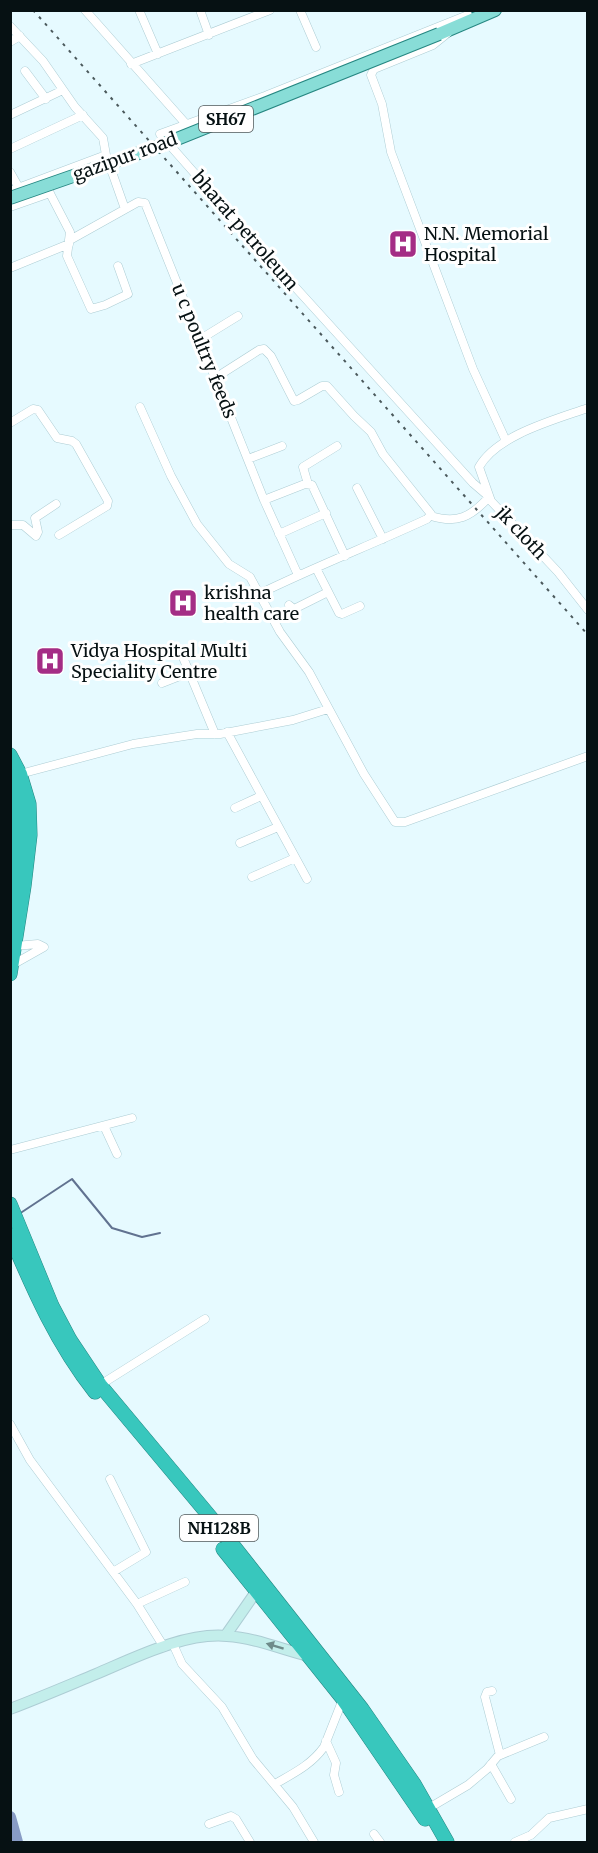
<svg xmlns="http://www.w3.org/2000/svg" width="598" height="1853" font-family="Merriweather,serif">
<style>
.lines{fill:none;stroke-linecap:round;stroke-linejoin:round}
.stream{stroke:#617290;stroke-width:2}
.river{stroke:#889cc5;stroke-width:12}
.street-casing{stroke:#adcdd4;stroke-width:9}
.secondary-casing{stroke:#adcdd4;stroke-width:12}
.primary-casing{stroke:#268782;stroke-width:14}
.highway-casing{stroke:#268782;stroke-width:15}
.street{stroke:#fff;stroke-width:8}
.secondary{stroke:#c3eeeb;stroke-width:10}
.primary{stroke:#88ddd7;stroke-width:12}
.highway{stroke:#38c7bd;stroke-width:14}
.rail{stroke:#4b595c;stroke-width:2;stroke-dasharray:3 6;stroke-linecap:butt}
.primary-bridge-casing{stroke:#268782;stroke-width:14;stroke-linecap:butt}
.primary-bridge{stroke:#88ddd7;stroke-width:12}
.oneway{fill:#6e8b8a}
.labels{text-anchor:middle;stroke-width:6;stroke-linejoin:round;paint-order:stroke}
.shield{fill:#fff;stroke:#51585a;stroke-width:1.5}
.shield-label{font-size:16px;font-weight:bold;fill:#061113}
.street-label{font-size:18px;fill:#061113;stroke:#fff}
.poi-label{font-size:18px;fill:#061113;stroke:#fff;text-anchor:start}
</style>
<rect width="100%" height="100%" fill="#e6faff"/>
<g class="lines">
<path class="stream" d="M19 1214 72 1179 112 1228 142 1237 160 1233"/>
<path class="river" d="M10 1817 17 1842"/>
<g class="street-casing">
<path id="street" d="M85 10 186 124
M139 10 158 54
M200 10 209 35
M300 10 316 47
M468 15 265 96 160 134 286 277 473 483 487 495
M10 26 43 61 75 107 103 138 106 155 125 209
M448 33 433 45 374 69 371 75 382 104 391 152 473 369 506 441
M10 42 20 36
M131 64 270 10
M25 71 46 99
M10 115 63 90
M10 149 83 115
M10 172 19 188
M43 180 70 232 67 256 91 309 105 305 128 294 118 266
M10 191 106 155
M10 207 50 193
M70 240 138 202 145 203 264 500 298 575
M10 268 69 244
M199 340 238 316
M215 378 259 350 264 349 271 356 294 401 298 400 322 386H327L354 416 371 432 383 454 431 514 427 519C371 545 314 567 259 594
M140 407 171 476 197 524 229 564 250 577 280 632 309 672 364 774 395 822H405L588 756
M588 408C554 420 497 435 479 467L491 501 558 572 588 610
M10 423 33 409 38 410 57 438 72 441 76 444 108 501 107 506 59 535
M248 459 282 446
M308 484 303 467 337 446
M357 488 383 539
M264 500 305 484 312 485 345 556
M431 516C457 524 471 517 489 497
M10 525H23L36 536 38 532 35 518 56 504
M279 534 326 513
M316 568 339 613 342 614 360 606
M289 605 294 609 328 592
M182 655 215 734
M162 683 190 672
M227 732 307 879
M20 774 133 744 197 734H220L293 720 328 709
M235 808 261 796
M240 843 278 827
M252 877 295 858
M12 965 44 947 38 944 15 946
M104 1126 117 1154
M10 1150 132 1118
M100 1385 205 1319
M10 1424 30 1460 137 1604 164 1647
M110 1479 146 1552 113 1572
M137 1604 185 1582
M173 1644 182 1664 222 1707 253 1759 293 1807 314 1842
M492 1691 487 1692 485 1697 500 1755
M326 1741 336 1763 334 1775 339 1792
M491 1764 511 1799
M275 1784C294 1773 311 1765 324 1747L343 1699
M429 1808 468 1785 487 1769 498 1756 544 1737
M209 1824 231 1816 236 1819 250 1842
M374 1834 380 1842
M515 1842 531 1835 549 1818 588 1809"/>
</g>
<g class="secondary-casing">
<path id="secondary" d="M226 1635 260 1586
M10 1709C39 1698 67 1686 96 1674 134 1658 185 1632 227 1636 256 1638 283 1650 312 1657"/>
</g>
<g class="primary-casing">
<path id="primary" d="M439 34 495 10"/>
</g>
<g class="highway-casing">
<path id="highway" d="M10 755 20 774 29 804 30 835 24 886 10 974
M10 779C23 824 17 865 10 910
M10 1204 52 1306 70 1340 100 1385 217 1525 362 1709 414 1784 447 1842
M10 1235C34 1291 57 1344 95 1392
M223 1549 343 1699 425 1819"/>
</g>
<use href="#street" class="street"/>
<use href="#secondary" class="secondary"/>
<use href="#primary" class="primary"/>
<use href="#highway" class="highway"/>
<path class="rail" d="M33 10 588 635"/>
<g class="primary-bridge-casing">
<path id="primary-bridge" d="M10 198 162 145 439 34"/>
</g>
<use href="#primary-bridge" class="primary-bridge"/>
</g>
<defs><path id="oneway-solid" d="M-6-.8H1V-3.2L6.5 0L1 3.2V.8H-6Z" transform="scale(1.5)"/></defs>
<use class="oneway" href="#oneway-solid" transform="translate(275 1646) rotate(-163)"/>
<defs>
<g id="hospital-square" transform="scale(1.5)"><rect x="-9" y="-9" width="18" height="18" rx="4" fill="#a42d85" stroke="#fff"/><path d="M-5-5h3v3.5h4V-5h3V5h-3V1.5h-4V5h-3Z" fill="#fff"/></g>
</defs>
<g fill-rule="evenodd">
<use href="#hospital-square" x="403" y="244"/>
<use href="#hospital-square" x="183" y="603"/>
<use href="#hospital-square" x="50" y="661"/>
</g>
<g class="labels">
<g class="shield">
<rect x="199" y="106" width="54" height="26" rx="4.5"/>
<rect x="180" y="1515" width="78" height="26" rx="4.5"/>
</g>
<g class="shield-label">
<text x="226" y="125">SH67</text>
<text x="219" y="1534">NH128B</text>
</g>
<g class="street-label">
<text transform="translate(125 157) rotate(-20)" y="6">gazipur road</text>
<text transform="translate(245 231) rotate(49)" y="6">bharat petroleum</text>
<text transform="translate(204 351) rotate(68)" y="6">u c poultry feeds</text>
<text transform="translate(521 533) rotate(47)" y="6">jk cloth</text>
</g>
<g class="poi-label">
<text x="424" y="240">N.N. Memorial<tspan x="424" dy="21">Hospital</tspan></text>
<text x="204" y="599">krishna<tspan x="204" dy="21">health care</tspan></text>
<text x="71" y="657">Vidya Hospital Multi<tspan x="71" dy="21">Speciality Centre</tspan></text>
</g>
</g>
<rect width="598" height="1853" fill="none" stroke="#061113" stroke-width="24"/>
</svg>
